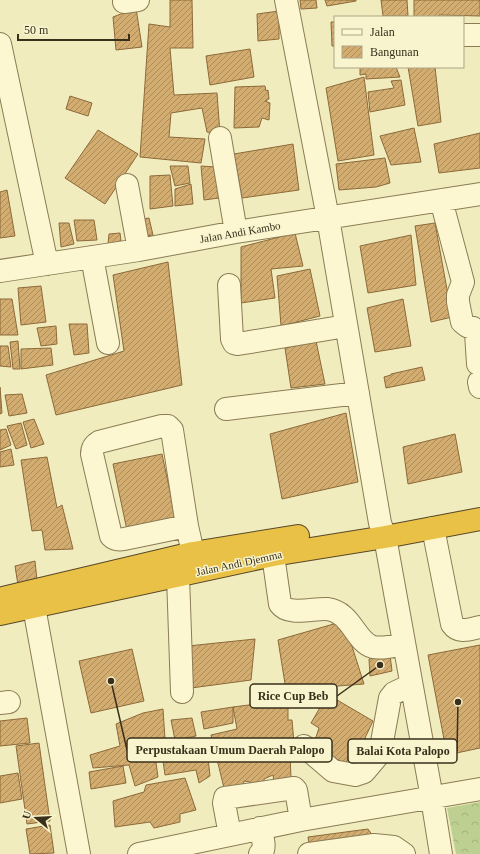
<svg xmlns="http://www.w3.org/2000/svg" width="480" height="854" font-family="Georgia,serif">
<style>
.forest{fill:url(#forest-crowns)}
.building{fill:url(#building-hatch);stroke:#8c6a39}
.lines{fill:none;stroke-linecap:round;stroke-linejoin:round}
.minor-casing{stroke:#8b7c55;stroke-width:24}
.highway-casing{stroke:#58482a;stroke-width:24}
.minor{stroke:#fcf7d1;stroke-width:22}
.highway{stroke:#e9c146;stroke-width:22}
.labels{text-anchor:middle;stroke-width:3;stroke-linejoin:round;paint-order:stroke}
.street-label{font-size:11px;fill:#392f1b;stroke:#f8f4ce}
.leader{fill:none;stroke:#392f1b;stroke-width:1.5}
.callout-dot{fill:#392f1b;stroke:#f8f4ce;stroke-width:1.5}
.callout{fill:#f8f4ce;stroke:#392f1b;stroke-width:1.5}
.callout-label{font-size:12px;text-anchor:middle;font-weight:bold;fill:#392f1b}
</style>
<defs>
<pattern id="forest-crowns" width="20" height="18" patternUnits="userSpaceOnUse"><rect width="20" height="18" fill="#bdd091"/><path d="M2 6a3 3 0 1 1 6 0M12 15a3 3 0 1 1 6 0" fill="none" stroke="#a3b37c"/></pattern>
<pattern id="building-hatch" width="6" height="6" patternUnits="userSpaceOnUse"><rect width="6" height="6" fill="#d3ac70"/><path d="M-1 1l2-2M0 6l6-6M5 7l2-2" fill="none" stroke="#ac8c5b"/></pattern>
</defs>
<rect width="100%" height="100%" fill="#f1ecbd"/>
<path class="forest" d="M480 802V854H456L447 808Z"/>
<path class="building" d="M170 0H192L193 48H170L174 95 217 93 220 134 207 132 202 108 171 113 169 137 205 139 201 163 140 157 149 24 170 27Z
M300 0H316L317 8 301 9Z
M325 0H356V1L327 6Z
M381 0H407L408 16H383Z
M414 0H480V16L439 15V17H414Z
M136 8 142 47 116 50 113 17Z
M279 11V39L258 41 257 14Z
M331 22H335V46H332Z
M250 49 254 77 210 85 206 56Z
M360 67H396L400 77 366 79V74L360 75Z
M408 67H435L441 122 418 126Z
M364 77 374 155 338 161 326 88Z
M401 80 405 105 370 112 368 92 394 88 391 81Z
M265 86 266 91 268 90 269 99 265 101 270 103 269 120 262 118 259 127 234 128 235 87Z
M70 96 92 103 88 116 66 109Z
M414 128 421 162 391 165 380 136Z
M98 130 138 154 105 204 65 178Z
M480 133V168L439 173 434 144Z
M293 144 299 190 242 198 234 154Z
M385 158 390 183 376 187 339 190 336 164Z
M170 166H188L190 183 175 186Z
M201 166 215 167 219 198 204 200Z
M170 175 173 206 150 209V176Z
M191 184 193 204 175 206V189Z
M7 190 15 236 0 238V192Z
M149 218 153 235 143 236 142 219Z
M74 220H94L97 240 77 241Z
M59 223H69L74 244 61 247Z
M435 223 452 317 431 322 415 226Z
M120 233 121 241 108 244 109 234Z
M295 233 303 266 271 269 275 298 241 303V247Z
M411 235 416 285 368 293 360 246Z
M168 262 182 385 56 415 46 375 124 351 113 275Z
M310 269 320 316 281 326 277 276Z
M41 286 46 322 21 325 18 288Z
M0 299H12L18 335H0Z
M403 299 411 346 375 352 367 308Z
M69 324H87L89 353 74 355Z
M56 326 57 344 41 346 37 328Z
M18 341 20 369H13L10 342Z
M316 341 325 384 291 388 285 348Z
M0 346H8L11 367 0 366Z
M51 348 53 365 21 369V349Z
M422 367 425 380 386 388 384 377 391 375V374Z
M0 387 2 413 0 414Z
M22 394 27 413 9 416 5 395Z
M346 413 358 482 282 499 270 434Z
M34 419 44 444 31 448 23 422Z
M21 423 27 445 16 449 7 426Z
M6 429 11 445 0 450V430Z
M455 434 462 472 408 484 403 447Z
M11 449 14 465 0 467V452Z
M162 454 177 525 128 535 113 464Z
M47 457 57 508 62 505 73 549 45 550 42 530 32 531 21 460Z
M35 561 37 580 18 585 15 566Z
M344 621 364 684 286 690 278 640Z
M255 639 251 680 191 688 188 646Z
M480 645V748L447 755 428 655Z
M132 649 144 701 91 713 79 661Z
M390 655 392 671 370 676 369 659Z
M332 697 373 721 365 738 370 742 364 759 351 750 346 764 313 746 319 728 311 723 322 704Z
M288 700V720H292L295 754H290L291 778 274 782 273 775 264 779V788L253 790 250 782 244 781 243 787 225 792 211 735 237 729 233 707Z
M233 707V723L204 729 201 712Z
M163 709 165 739 153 741 158 777 135 786 129 765 93 768 90 755 120 746 116 724 143 713Z
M27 718 30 743 0 746V721Z
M192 718 196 736 175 740 171 720Z
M206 739 210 776 199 783 196 770 165 775 161 747Z
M39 743 50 821 27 824 16 746Z
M123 766 126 783 91 789 89 772Z
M18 773 22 799 0 803V776Z
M185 778 196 810 180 814V822L154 828 150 822 115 827 113 801 144 792 146 785Z
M50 825 54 853 30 854 26 829Z
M368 829 375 839 310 849 308 837Z"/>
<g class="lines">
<g class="minor-casing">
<path id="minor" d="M286 0 328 218 380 523 385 537 432 798 441 854
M124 2 138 0
M463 35H480
M0 44 47 264
M220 138 236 232
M127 185 139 250
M441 200 463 282 458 295V302L462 322 467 326 473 328 476 333 478 364
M92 257 108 343
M0 271 139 250 236 232 480 194
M229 285 232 339 234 343 238 344 346 326
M479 382 480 387
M226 409 358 393
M187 526 124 539C119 540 115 540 111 536L92 454C92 448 94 445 99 442L162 426H168L172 430 187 526 193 553
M433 528 452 624C459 634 470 629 480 627
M273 555 280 604C288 616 314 608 327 609 352 612 355 642 373 647 382 649 394 646 403 644
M178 576 182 692
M30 592 34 607 79 854
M0 703 9 702
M304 746 333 771 355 775 364 772 380 753 390 698 394 693 411 685
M260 828C262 836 267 849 260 854
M230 835 224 803 225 798 294 788 296 790 301 820
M139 854 301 820 480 789
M309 854 374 845 394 847 404 854"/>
</g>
<g class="highway-casing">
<path id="highway" d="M3 598 193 553 298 536
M0 614 273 555 385 537 480 519"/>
</g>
<use href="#minor" class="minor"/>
<use href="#highway" class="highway"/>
</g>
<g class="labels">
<g class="street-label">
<text transform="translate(240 232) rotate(-10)" y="4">Jalan Andi Kambo</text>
<text transform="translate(239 563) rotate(-12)" y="4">Jalan Andi Djemma</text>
</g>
</g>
<path class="leader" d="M380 665L337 696M111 681L127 750M458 702L457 751"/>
<g class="callout-dot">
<circle cx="380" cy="665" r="4"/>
<circle cx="111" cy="681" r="4"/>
<circle cx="458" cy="702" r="4"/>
</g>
<g class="callout">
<rect x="250" y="684" width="87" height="24" rx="4"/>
<rect x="127" y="738" width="205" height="24" rx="4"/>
<rect x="348" y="739" width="109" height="24" rx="4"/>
</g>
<g class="callout-label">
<text x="293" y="700">Rice Cup Beb</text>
<text x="230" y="754">Perpustakaan Umum Daerah Palopo</text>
<text x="403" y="755">Balai Kota Palopo</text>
</g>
<rect x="334" y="16" width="130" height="52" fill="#f8f4ce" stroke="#aca586"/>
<rect x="342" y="29" width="20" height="6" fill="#fcf7d1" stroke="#aca586"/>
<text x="370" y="36" font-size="12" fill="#392f1b">Jalan</text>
<rect x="342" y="46" width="20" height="12" fill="url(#building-hatch)" stroke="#aca586"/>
<text x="370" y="56" font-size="12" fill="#392f1b">Bangunan</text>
<g transform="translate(36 818) rotate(288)" stroke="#f8f4ce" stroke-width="3" paint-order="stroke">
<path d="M0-3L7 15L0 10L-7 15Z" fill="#392f1b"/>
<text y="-6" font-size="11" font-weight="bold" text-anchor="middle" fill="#392f1b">U</text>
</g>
<path d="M18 34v6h111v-6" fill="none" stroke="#392f1b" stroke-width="2"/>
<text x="24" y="34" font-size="12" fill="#392f1b" stroke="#f8f4ce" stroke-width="3" paint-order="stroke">50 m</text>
</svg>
